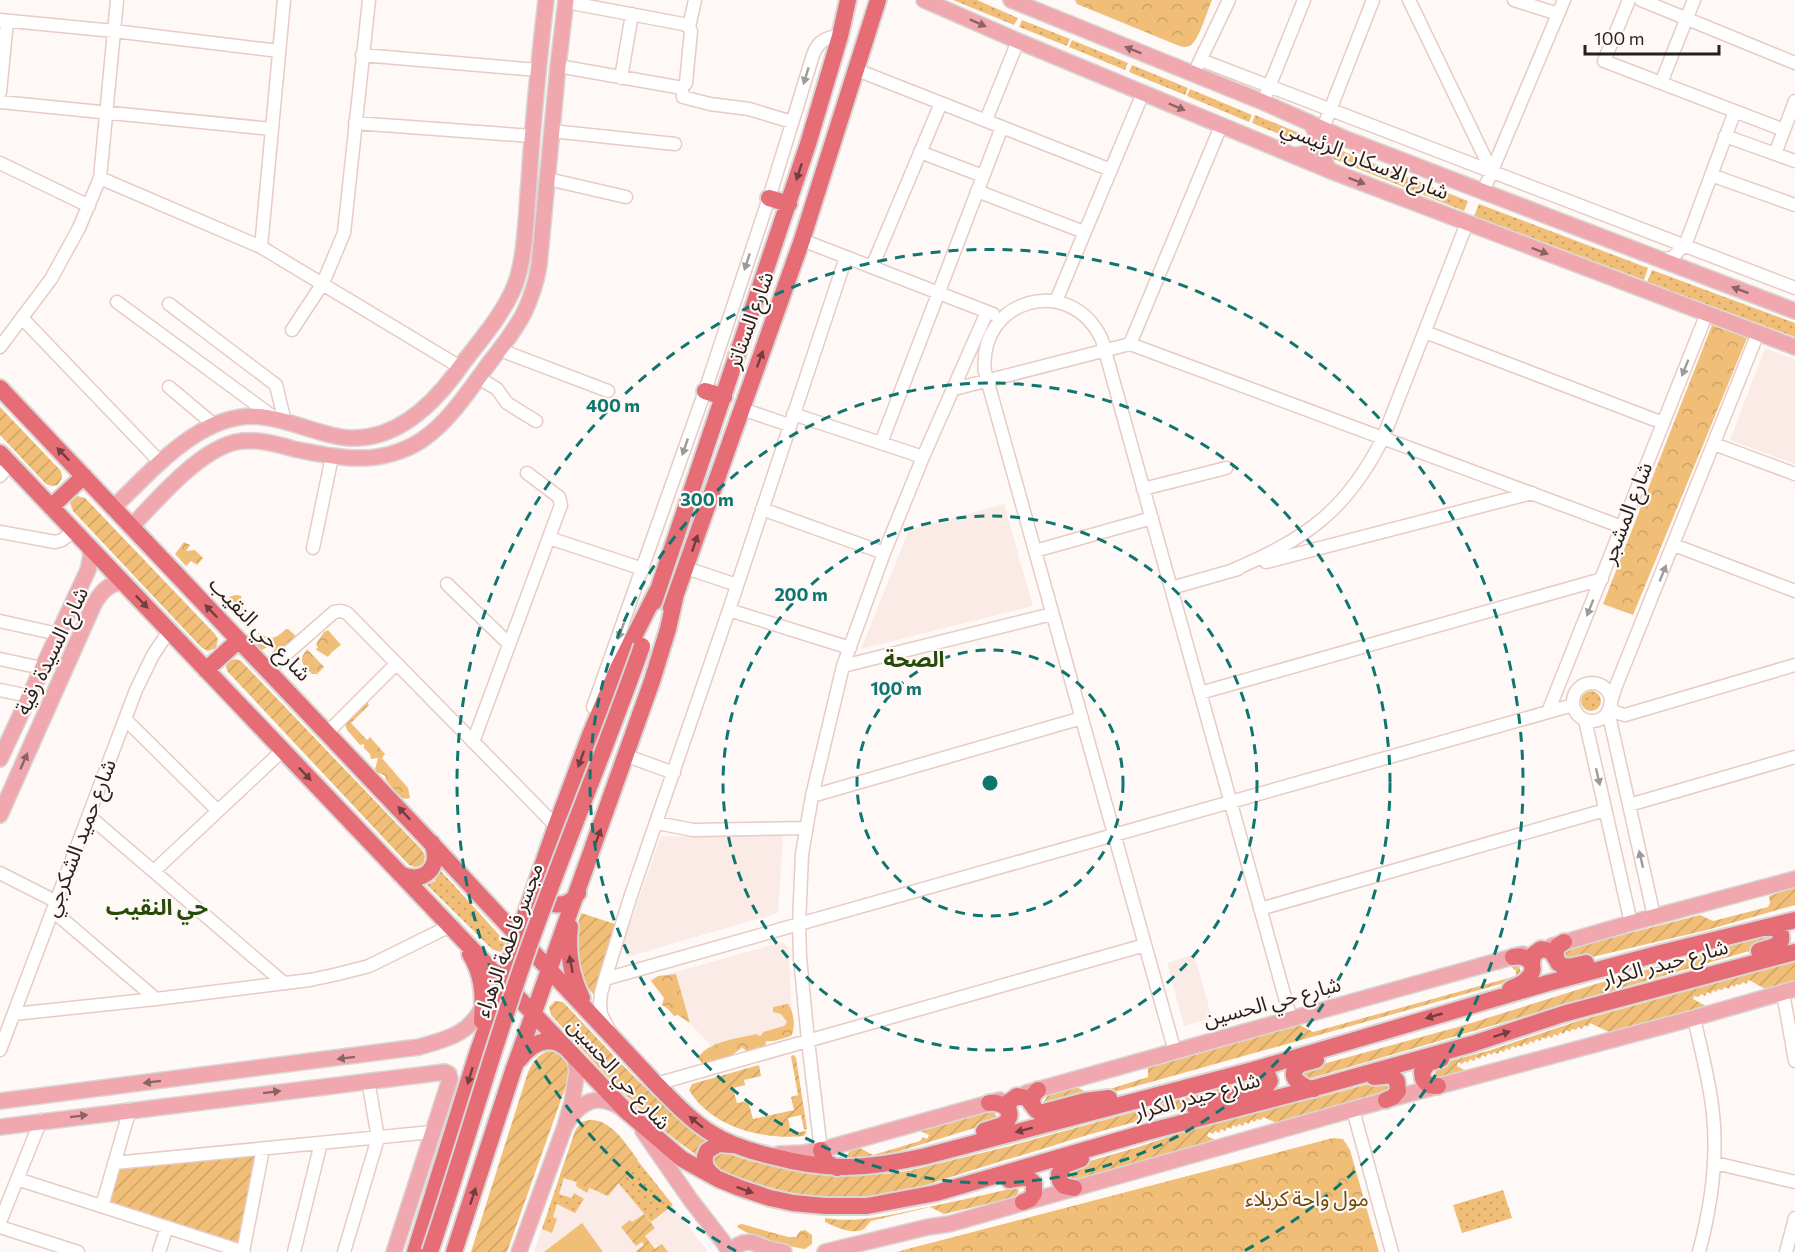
<svg xmlns="http://www.w3.org/2000/svg" width="1795" height="1252" font-family="Commissioner,'Noto Sans Arabic',sans-serif">
<style>
.built{fill:#faebe7}
.grass{fill:url(#grass-dots)}
.forest{fill:url(#forest-crowns)}
.garden{fill:url(#garden-furrows)}
.pitch{fill:#f0be77}
.lines{fill:none;stroke-linecap:round;stroke-linejoin:round}
.minor-casing{stroke:#e7cbc4;stroke-width:15}
.major-casing{stroke:#d8d7d6;stroke-width:18}
.highway-casing{stroke:#d8d7d6;stroke-width:20}
.minor{stroke:#fff;stroke-width:12}
.major{stroke:#f0a7ad;stroke-width:15}
.highway{stroke:#e66c76;stroke-width:16}
.highway-bridge-casing{stroke:#d8d7d6;stroke-width:20;stroke-linecap:butt}
.highway-bridge{stroke:#e66c76;stroke-width:16}
.oneway{fill:#8c6364}
.oneway2{fill:#9e9a99}
.oneway3{fill:#743e40}
.ring{fill:none;stroke:#0f766e;stroke-width:3;stroke-dasharray:10 8}
.labels{text-anchor:middle;stroke-width:4.5;stroke-linejoin:round;paint-order:stroke}
.street-label{font-size:21px;fill:#281f1c;stroke:#fef9f7}
.park-label{font-size:21px;fill:#6c4a0d;stroke:#fef9f7}
.neighbourhood-label{font-size:22px;font-weight:bold;fill:#264a08;stroke:#fef9f7}
.centre{fill:#0f766e;stroke:#fef9f7;stroke-width:3}
.ring-label{font-size:18px;text-anchor:middle;font-weight:bold;fill:#0f766e;stroke:#fef9f7;stroke-width:4.5;stroke-linejoin:round;paint-order:stroke}
</style>
<defs>
<pattern id="grass-dots" width="8" height="8" patternUnits="userSpaceOnUse" patternTransform="scale(1.5)"><rect width="8" height="8" fill="#f0be77"/><path d="M2 2h.1M6 6h.1" fill="none" stroke="#cea366" stroke-width="1.8" stroke-linecap="round"/></pattern>
<pattern id="forest-crowns" width="20" height="18" patternUnits="userSpaceOnUse" patternTransform="scale(1.5)"><rect width="20" height="18" fill="#f0be77"/><path d="M2 6a3 3 0 1 1 6 0M12 15a3 3 0 1 1 6 0" fill="none" stroke="#cea366"/></pattern>
<pattern id="garden-furrows" width="10" height="10" patternUnits="userSpaceOnUse" patternTransform="scale(1.5)"><rect width="10" height="10" fill="#f0be77"/><path d="M-1 1l2-2M0 10L10 0M9 11l2-2" fill="none" stroke="#cea366"/></pattern>
</defs>
<rect width="100%" height="100%" fill="#fef9f7"/>
<path class="built" d="M1765 348 1795 359V464L1730 440Z
M1004 504 1033 606 861 649 909 530Z
M783 834 778 913 627 957 622 946 661 836 709 837Z
M783 942 788 947 793 1030V1033L789 1037 719 1055 650 979Z
M1194 954 1212 1018 1184 1026 1167 963Z
M592 1119 607 1125 619 1136 708 1252H534L575 1131 582 1122Z"/>
<path class="grass" d="M953 0H977L1018 18 1014 25Z
M1022 20 1070 39 1067 46 1019 27Z
M1072 40 1128 63 1125 70 1069 47Z
M1132 65 1188 88 1185 95 1129 72Z
M1190 89 1252 115 1249 122 1187 96Z
M1255 115 1309 137 1306 145 1252 123Z
M1325 144 1468 201 1464 211 1321 154Z
M1479 204 1648 268 1644 280 1474 216Z
M1652 270 1795 323V337L1647 282Z
M1581 701a10 10 0 1 1 20 0a10 10 0 1 1-20 0Z
M440 870 501 937 505 943V947L500 952 492 949 427 885 435 881Z
M590 1120 602 1122 613 1130 673 1205 651 1222 610 1173 594 1179 587 1193 576 1186 577 1182 564 1178 559 1194 572 1198 574 1193 584 1199 575 1213 557 1204 553 1217 557 1219 552 1233 542 1229 575 1131 582 1122Z
M1503 1190 1512 1218 1462 1233 1453 1205Z"/>
<path class="forest" d="M1075 0H1212C1207 11 1200 38 1191 45 1186 48 1182 47 1177 45L1077 4Z
M1712 325 1747 338 1633 615 1603 604Z
M184 542 190 545 186 551 195 550 203 558 197 565 191 561 186 566 175 554Z
M237 595 241 596 243 607 241 615 245 621 240 620 225 602 231 596Z
M286 629H288L297 637 268 666 263 662 275 649 269 646 260 651 256 649 258 633C272 640 274 640 286 629Z
M328 630 341 645 332 652 328 657 315 649 318 648 316 644 324 632Z
M307 649 324 667 317 674H312C302 663 298 662 307 649Z
M367 701 369 705 351 723 367 740 370 737 385 754 382 758 408 788 410 798C401 801 398 794 390 790L391 786 386 780 385 776 380 773 376 775 374 773 378 758 371 759 370 754 364 748V744L360 745 347 730 344 722Z
M676 974 690 1023 678 1015 674 1016 667 1008 662 1005 664 998 651 981 658 976Z
M788 1004C794 1012 796 1028 791 1036L774 1041H766L765 1047 754 1051 747 1052 742 1047C733 1056 717 1065 703 1064L698 1058C708 1041 740 1038 757 1034L759 1036 762 1035 763 1032 784 1026 787 1022 781 1014 773 1012V1007Z
M1333 1138 1343 1139 1350 1150 1379 1252H896Z
M742 1224 788 1237H796L800 1231 805 1230 812 1235V1244L805 1249C779 1244 760 1241 737 1227L738 1225Z"/>
<path class="garden" d="M0 407 61 471 62 478 58 485 52 486 46 484 0 435Z
M77 496 85 498 214 633 218 639 216 648 208 651 202 648 73 511 70 503 72 499Z
M236 659 241 661 422 850 425 856 423 865 415 867 409 865 228 672 226 668 227 661Z
M1795 887V905L1707 930 1575 961 1566 959 1564 954 1567 949 1700 915 1713 921 1768 907 1770 903 1769 896Z
M581 913 615 924 594 995C575 975 572 938 581 913Z
M1766 936H1774L1770 945 1308 1079H1305L1302 1074 1305 1069 1465 1025 1596 984Z
M1795 961V982L1767 990 1749 980 1746 984 1743 982 1740 985 1736 984 1735 987 1731 985 1729 989 1725 987 1722 990 1718 989 1716 992 1713 990 1711 994 1707 992 1705 996 1701 994 1699 997 1694 996 1693 999 1706 1006 1609 1032 1590 1023 1588 1027 1584 1025 1582 1029 1578 1027 1576 1030 1572 1029 1570 1032 1566 1030 1564 1034 1560 1032 1558 1036 1554 1034 1552 1038 1548 1036 1546 1039 1542 1037 1540 1041 1536 1039 1534 1043 1530 1041 1528 1045 1524 1043 1522 1047 1518 1045 1516 1048 1512 1046 1510 1050 1506 1048 1504 1052 1500 1050 1498 1054 1494 1052 1492 1055 1488 1053 1486 1057 1482 1055 1480 1059 1476 1057 1474 1061 1470 1059 1468 1063 1465 1061 1462 1064 1458 1062 1457 1066 1470 1073 1447 1079 1438 1078 1435 1073 1437 1068 1443 1063 1491 1050 1578 1021Z
M1519 965 1522 978 1151 1082 1092 1098 1044 1106 1043 1103 1048 1095 1075 1086 1091 1095 1148 1077V1068L1300 1025 1313 1032 1516 976V971L1510 966Z
M555 1001 563 1002C609 1050 654 1102 708 1142L699 1145 697 1151 698 1156C641 1117 598 1066 551 1015L549 1007Z
M549 1051C559 1053 565 1057 570 1066L568 1080 507 1252H471L528 1072C533 1062 538 1054 549 1051Z
M794 1055 796 1058 807 1129 804 1130 801 1115 788 1118 791 1133 807 1131 804 1136C763 1140 712 1128 689 1090L692 1084 759 1065 761 1076 744 1080 745 1085 733 1088 737 1103 748 1101 753 1119 794 1110 791 1097 798 1095 791 1056Z
M1258 1078 1264 1081C1246 1088 1228 1095 1209 1101 1157 1117 1104 1129 1052 1146 1020 1156 988 1165 957 1175 926 1185 896 1195 864 1198 824 1201 782 1193 744 1179 733 1175 714 1171 713 1157L717 1153 723 1152 750 1161 791 1170 848 1176 885 1174 908 1171 1010 1146Z
M1383 1080 1388 1081 1392 1091 1281 1125 1263 1117 1261 1120 1257 1119 1255 1122 1251 1120 1249 1124 1245 1122 1243 1126 1239 1124 1237 1127 1233 1125 1231 1129 1227 1127 1225 1131 1221 1129 1219 1133 1215 1131 1213 1134 1209 1132 1207 1136 1219 1142 1077 1181 1070 1179 1067 1176 1073 1166 1135 1148 1223 1119 1328 1095Z
M992 1111 994 1112 997 1117 994 1122 890 1154 865 1160H849L847 1156 850 1150 858 1147 873 1155 920 1141 923 1137 927 1139 929 1135 920 1131Z
M590 1120C612 1120 626 1144 638 1160L608 1196 560 1175 577 1128 582 1122Z
M256 1155 239 1244 108 1201 116 1167Z
M1014 1188 1019 1190 1016 1197 944 1214 930 1207 871 1221C870 1222 865 1228 864 1229 852 1235 836 1227 825 1222V1218C853 1223 881 1217 909 1211 944 1204 979 1196 1014 1188Z
M644 1214 655 1228 645 1236 655 1249 662 1244 668 1252H637L636 1251 644 1245 642 1242 636 1246 621 1227 630 1220 632 1222Z"/>
<path class="pitch" d="M582 1223 603 1252H544Z"/>
<g class="lines">
<g class="minor-casing">
<path id="minor" d="M1409 0 1492 172
M1514 0 1558 14
M1629 0 1604 61 1784 130
M1641 0 1795 63
M0 20 114 31 279 51
M689 27 695 0
M362 55 538 70
M1201 60 1795 288
M1198 65 1229 0
M558 66 677 87H682L686 83 691 31 689 27 683 24 566 2
M857 70 1111 170
M621 78 632 14
M1661 83 1694 0
M682 87 683 97 710 104 749 109 792 122
M0 92 7 21
M0 102 272 129
M1263 102 1304 0
M986 120 1018 41
M355 123 532 136
M1323 128 1373 0
M552 131 675 144
M1725 136 1795 161
M920 152 983 176
M1775 154 1795 101
M0 163 89 206
M1711 175 1795 205
M100 178 261 247 460 367
M548 179 626 197
M977 191 1084 232
M1483 192 1564 0
M802 240 993 314
M261 247 284 0
M1662 260 1673 257 1686 243 1735 111
M872 267 941 103
M1056 301 1143 93
M117 302 276 419
M169 304 276 385 285 422
M22 318 161 463
M292 330 323 283 344 233 369 0
M1425 332 1663 423
M1130 344 1221 126
M0 347 51 279 79 228 100 178 117 0
M500 350 608 391
M479 378 497 389 507 403 536 421
M169 387 213 424
M954 389 1130 344 1622 527
M742 409 789 425
M793 414 923 457
M881 443 1002 127
M1714 444 1795 474
M0 476 10 464
M1143 489 1226 468
M762 509 884 553
M0 532 55 542 62 540 74 531
M549 538 643 569
M1674 545 1795 591
M313 548 332 457
M1035 551 1152 518
M1266 562 1532 493
M686 568 737 585
M1231 571C1305 539 1346 512 1383 438L1467 223
M447 584 509 644
M1171 588 1238 569
M729 610 850 648
M0 621 58 634
M0 659 42 668
M843 666 1052 614
M268 670 334 612 341 611 347 613 556 826
M1573 702a19 19 0 1 1 38 0a19 19 0 1 1-38 0Z
M0 690 29 696
M1200 693 1602 579
M1610 705 1616 686 1758 333
M593 707 705 391 769 198 813 55C818 41 826 37 840 36
M1610 708 1617 713 1625 715 1795 665
M1608 711 1654 916
M1548 712 1707 313
M125 719 218 811
M1585 720 1631 923
M327 733 396 664
M473 742 561 505 559 497 527 473
M627 756 674 773
M812 796 1082 718
M1629 805 1795 757
M89 816 284 983
M657 823 693 830 806 828
M154 871 283 750
M0 873 57 902
M1260 909 1605 810
M53 911 156 999
M605 979 1573 705
M1783 993 1795 1061
M14 1014 156 999 310 980 338 974 369 966 450 926
M1694 1018C1701 1050 1710 1082 1713 1114 1718 1161 1711 1207 1699 1252
M608 1028 601 1014 600 1003 601 993 605 979 630 898 729 610 846 257
M0 1050 136 690 153 655 169 631
M1175 1052 985 372C977 299 1071 272 1102 340L1291 1019
M656 1084 1145 945
M1353 1110 1392 1252
M821 1150 808 1041 800 957 799 924 802 854 812 796 843 666 884 553 923 457 987 312
M114 1163 432 1132
M1715 1163 1795 1182
M17 1179 244 1252
M102 1206 130 1109
M0 1222 41 1120
M0 1227 78 1252
M159 1252 167 1227
M243 1252 263 1149
M294 1252 321 1143
M344 1252 378 1138 368 1080
M1786 1252 1795 1218"/>
</g>
<g class="major-casing">
<path id="major" d="M924 0 1018 41 1331 171 1795 347
M1011 0 1263 102 1346 139 1795 311
M1294 155C1314 156 1323 136 1309 122
M1331 171C1317 157 1326 136 1346 139
M113 508C153 470 203 409 263 417 292 420 328 439 356 438 398 437 431 406 455 374 474 347 498 322 512 292 526 264 526 213 529 181 533 120 539 60 546 0
M131 527C157 500 199 450 236 442 256 438 276 444 294 449 315 453 336 458 357 458 379 459 404 452 422 440 450 421 470 389 490 362 502 347 515 330 524 313 531 298 536 283 539 266L558 66 566 0
M0 759 88 570 91 556 89 547
M0 815 94 604C101 592 108 584 122 582
M1552 946 1631 923 1795 879
M1026 1093 1523 954
M0 1101 419 1047C447 1039 470 1034 483 1006
M565 1126C579 1102 597 1091 623 1109
M0 1127 445 1072 449 1074 450 1079 394 1252
M643 1131 690 1199 724 1243 729 1252
M779 1154 803 1153 821 1150 1000 1100
M761 1246 769 1249 784 1252
M519 1252 565 1126 572 1102 577 1071 575 1060 571 1053
M731 1252C741 1239 756 1239 766 1252
M825 1252 928 1227 949 1224 1386 1100 1694 1018 1795 989"/>
</g>
<g class="highway-casing">
<path id="highway" d="M769 198 789 204
M0 388 431 843 656 1084C673 1101 690 1120 711 1133 730 1145 750 1151 771 1156 830 1172 867 1169 926 1156L1253 1070 1548 983 1661 953 1795 920
M705 391 724 397
M0 453 627 1112 682 1159 718 1179 740 1188 770 1198 793 1203 825 1206H867L936 1193 1147 1132 1311 1089 1472 1044 1563 1014 1795 952
M51 507 84 476
M654 602 808 144 840 36 848 0
M671 608 802 240 878 0
M206 670 239 640
M400 874C424 885 442 867 432 843
M537 889C545 908 567 910 578 893
M570 927C567 952 571 976 582 998
M1564 942 1558 946 1555 953 1558 963C1567 970 1576 965 1586 963
M1759 951 1775 946 1781 941C1783 929 1774 927 1764 928
M470 954C483 975 484 997 482 1021
M1532 964 1533 955 1541 949 1551 951 1556 959
M1510 989C1515 986 1523 984 1527 979 1540 967 1528 954 1513 957
M519 1060C531 1044 547 1034 565 1047
M1374 1077 1391 1075 1397 1081 1398 1091 1393 1097 1386 1100
M1438 1086 1428 1085 1423 1079 1422 1072 1428 1063 1441 1059
M1314 1089C1306 1088 1286 1079 1297 1067 1301 1063 1310 1062 1316 1060
M1038 1090C1030 1097 1030 1107 1040 1113L1085 1101 1109 1098
M1195 1108 1265 1088 1270 1081 1267 1073 1253 1070
M1008 1111 1009 1102 1017 1096 1027 1098 1033 1106
M984 1131C990 1128 1002 1127 1006 1122 1017 1110 1000 1101 989 1103
M821 1150 826 1162 837 1168
M714 1176C705 1170 702 1161 707 1151L718 1144 733 1145
M1009 1180 1027 1177 1034 1183V1193L1030 1199 1023 1202
M1074 1188 1064 1186 1060 1181 1059 1174 1065 1165 1081 1159
M415 1252 477 1054 556 826 590 735 618 668 657 591
M454 1252 513 1071 652 681 668 629 675 598"/>
</g>
<use href="#minor" class="minor"/>
<use href="#major" class="major"/>
<use href="#highway" class="highway"/>
<g class="highway-bridge-casing">
<path id="highway-bridge" d="M430 1252C462 1157 489 1061 522 966 559 859 604 754 642 646"/>
</g>
<use href="#highway-bridge" class="highway-bridge"/>
</g>
<defs><path id="oneway-solid" d="M-6-.8H1V-3.2L6.5 0L1 3.2V.8H-6Z" transform="scale(1.5)"/></defs>
<g class="oneway">
<use href="#oneway-solid" transform="translate(978 23) rotate(24)"/>
<use href="#oneway-solid" transform="translate(1133 50) rotate(-158)"/>
<use href="#oneway-solid" transform="translate(1177 107) rotate(23)"/>
<use href="#oneway-solid" transform="translate(1357 181) rotate(21)"/>
<use href="#oneway-solid" transform="translate(1540 251) rotate(21)"/>
<use href="#oneway-solid" transform="translate(1740 290) rotate(-159)"/>
<use href="#oneway-solid" transform="translate(24 761) rotate(-66)"/>
<use href="#oneway-solid" transform="translate(346 1058) rotate(173)"/>
<use href="#oneway-solid" transform="translate(152 1082) rotate(173)"/>
<use href="#oneway-solid" transform="translate(272 1092) rotate(-7)"/>
<use href="#oneway-solid" transform="translate(79 1116) rotate(-7)"/>
</g>
<g class="oneway2">
<use href="#oneway-solid" transform="translate(806 76) rotate(107)"/>
<use href="#oneway-solid" transform="translate(747 262) rotate(108)"/>
<use href="#oneway-solid" transform="translate(1685 368) rotate(112)"/>
<use href="#oneway-solid" transform="translate(685 447) rotate(109)"/>
<use href="#oneway-solid" transform="translate(1663 573) rotate(-68)"/>
<use href="#oneway-solid" transform="translate(1590 608) rotate(112)"/>
<use href="#oneway-solid" transform="translate(621 631) rotate(110)"/>
<use href="#oneway-solid" transform="translate(1598 777) rotate(77)"/>
<use href="#oneway-solid" transform="translate(1641 859) rotate(-103)"/>
</g>
<g class="oneway3">
<use href="#oneway-solid" transform="translate(799 172) rotate(108)"/>
<use href="#oneway-solid" transform="translate(760 359) rotate(-70)"/>
<use href="#oneway-solid" transform="translate(63 454) rotate(-134)"/>
<use href="#oneway-solid" transform="translate(695 543) rotate(-71)"/>
<use href="#oneway-solid" transform="translate(142 602) rotate(46)"/>
<use href="#oneway-solid" transform="translate(211 611) rotate(-134)"/>
<use href="#oneway-solid" transform="translate(581 759) rotate(110)"/>
<use href="#oneway-solid" transform="translate(305 774) rotate(46)"/>
<use href="#oneway-solid" transform="translate(404 813) rotate(-133)"/>
<use href="#oneway-solid" transform="translate(598 837) rotate(-70)"/>
<use href="#oneway-solid" transform="translate(571 964) rotate(-100)"/>
<use href="#oneway-solid" transform="translate(1434 1016) rotate(164)"/>
<use href="#oneway-solid" transform="translate(1502 1034) rotate(-18)"/>
<use href="#oneway-solid" transform="translate(470 1076) rotate(107)"/>
<use href="#oneway-solid" transform="translate(696 1122) rotate(-141)"/>
<use href="#oneway-solid" transform="translate(1024 1130) rotate(165)"/>
<use href="#oneway-solid" transform="translate(745 1190) rotate(20)"/>
<use href="#oneway-solid" transform="translate(473 1196) rotate(-72)"/>
</g>
<g class="ring">
<circle cx="990" cy="783" r="133"/>
<circle cx="990" cy="783" r="267"/>
<circle cx="990" cy="783" r="400"/>
<path d="M736 1251A533 533 0 1 1 1244 1251"/>
</g>
<g class="labels">
<g class="street-label">
<text transform="translate(1365 160) rotate(22)" y="7">شارع الاسكان الرئيسي</text>
<text transform="translate(750 320) rotate(-70)" y="7">شارع السناتر</text>
<text transform="translate(1627 513) rotate(-69)" y="7">شارع المشجر</text>
<text transform="translate(260 629) rotate(46)" y="7">شارع حي النقيب</text>
<text transform="translate(52 651) rotate(-64)" y="7">شارع السيدة رقية</text>
<text transform="translate(80 838) rotate(-69)" y="7">شارع حميد الشكرجي</text>
<text transform="translate(509 940) rotate(-70)" y="7">مجسر فاطمة الزهراء</text>
<text transform="translate(1665 963) rotate(-15)" y="7">شارع حيدر الكرار</text>
<text transform="translate(1272 1002) rotate(-15)" y="7">شارع حي الحسين</text>
<text transform="translate(619 1074) rotate(48)" y="7">شارع حي الحسين</text>
<text transform="translate(1197 1096) rotate(-15)" y="7">شارع حيدر الكرار</text>
</g>
<g class="park-label">
<text x="1307" y="1206">مول واحة كربلاء</text>
</g>
<g class="neighbourhood-label">
<text x="914" y="667">الصحة</text>
<text x="157" y="915">حي النقيب</text>
</g>
</g>
<circle cx="990" cy="783" r="9" class="centre"/>
<g class="ring-label">
<text x="613" y="412">400 m</text>
<text x="707" y="506">300 m</text>
<text x="801" y="601">200 m</text>
<text x="896" y="695">100 m</text>
</g>
<path d="M1585 45v9h134v-9" fill="none" stroke="#281f1c" stroke-width="3"/>
<text x="1594" y="45" font-size="18" fill="#281f1c" stroke="#fef9f7" stroke-width="4.5" paint-order="stroke">100 m</text>
</svg>
